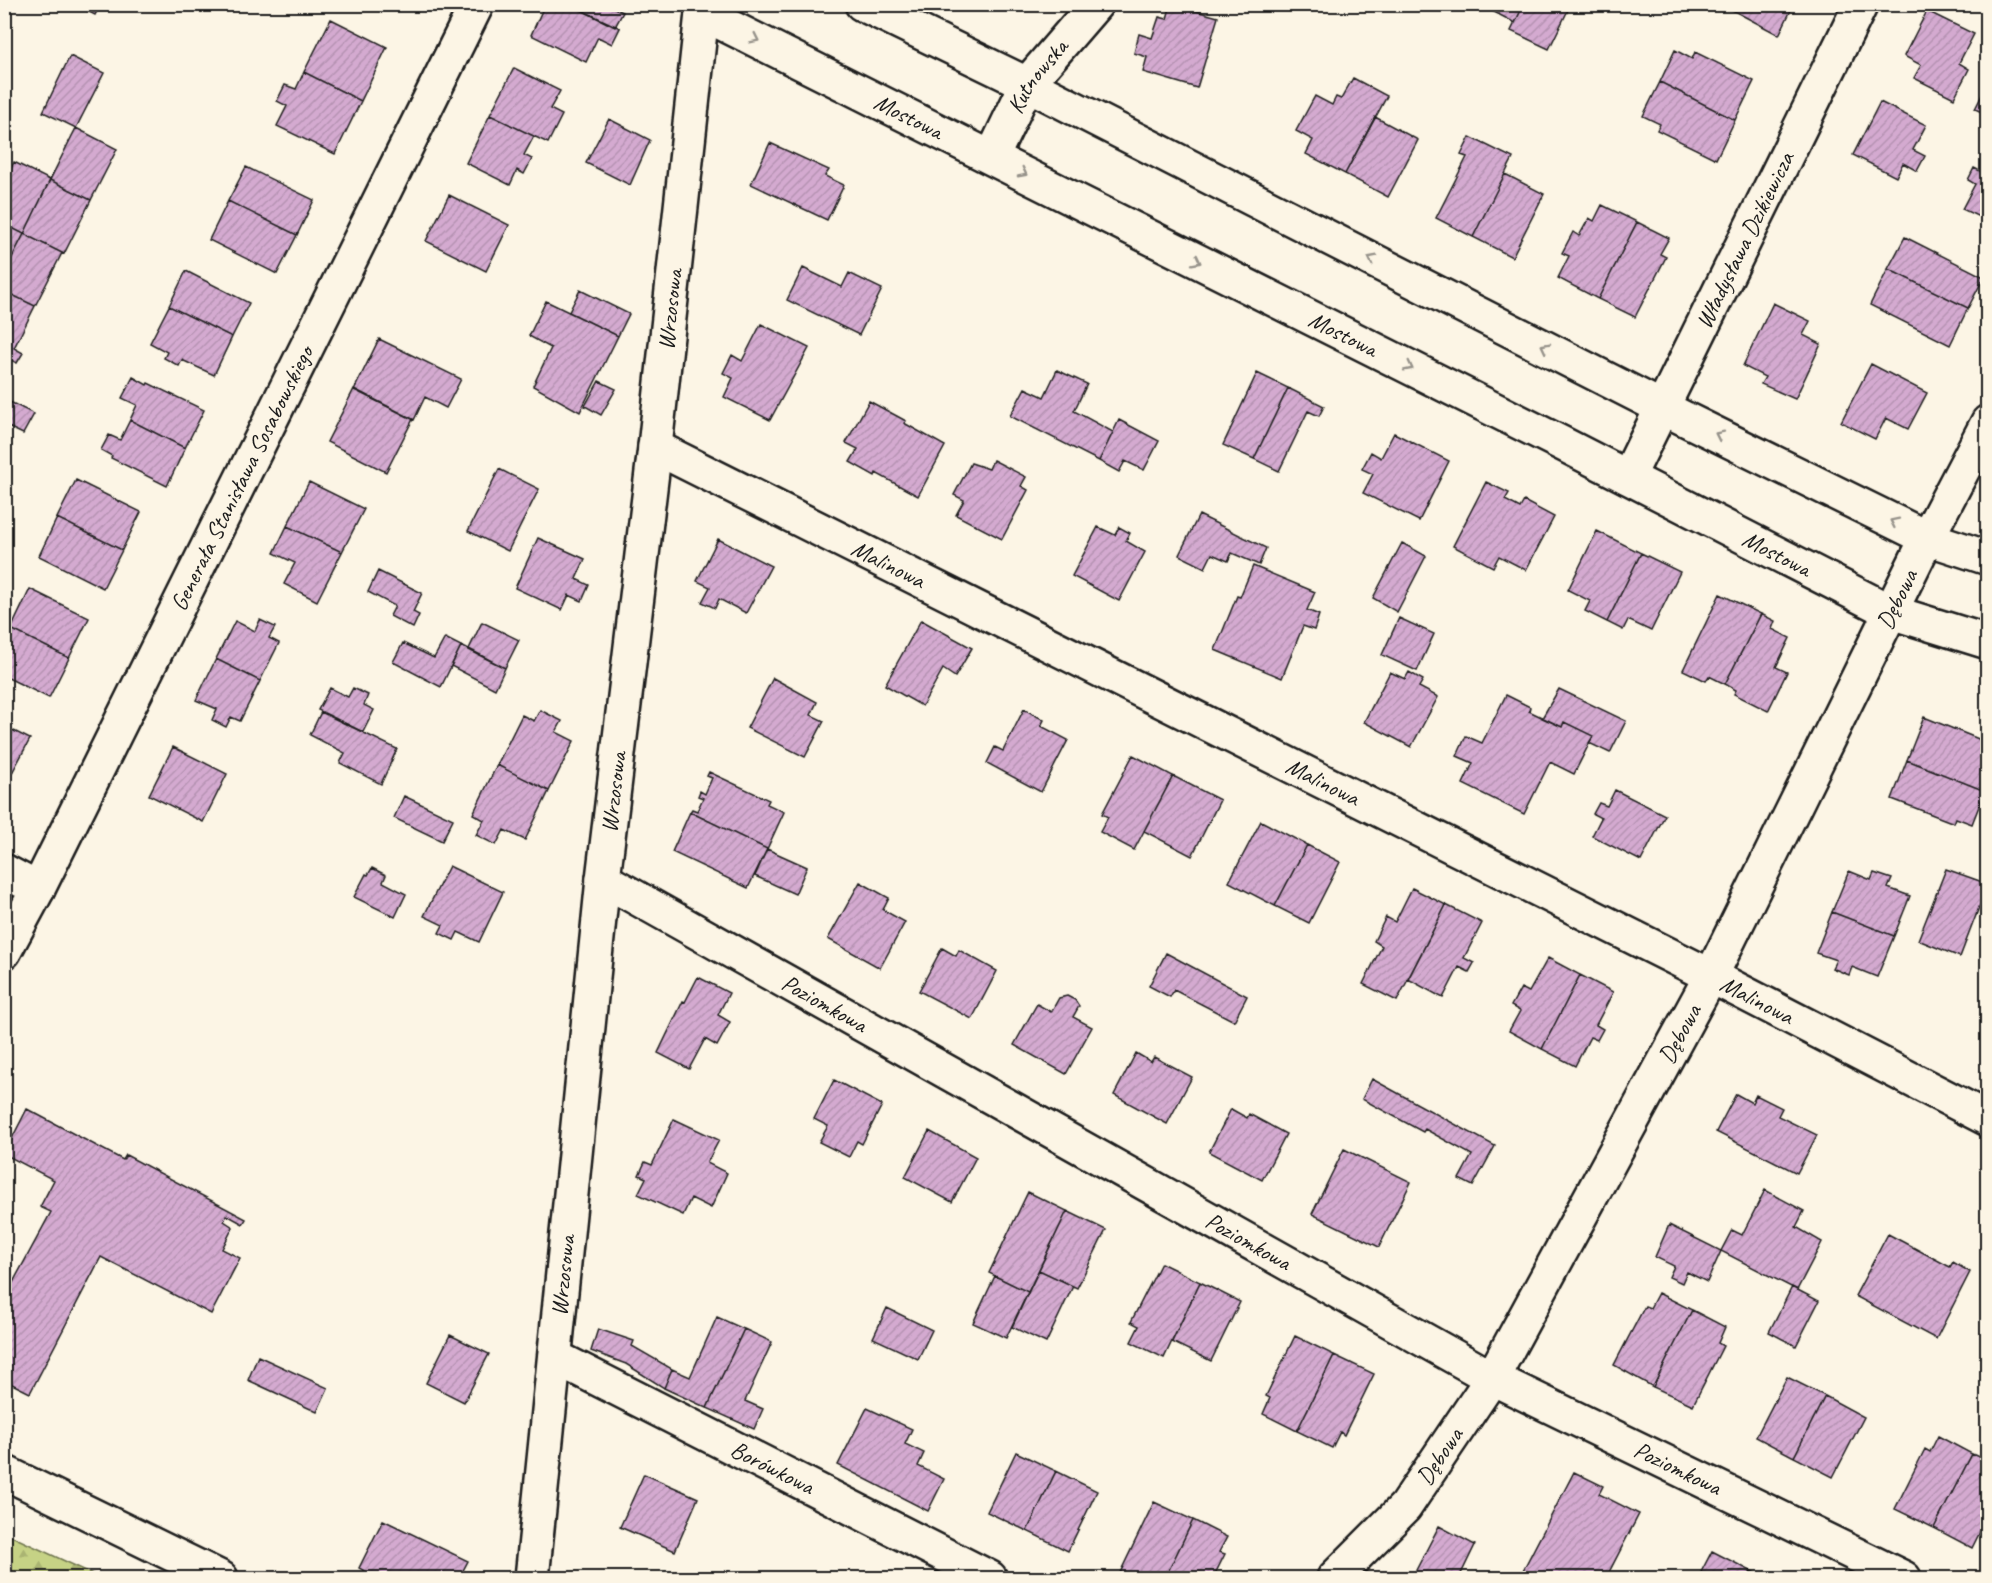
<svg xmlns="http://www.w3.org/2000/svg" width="1992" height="1583" font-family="Caveat,sans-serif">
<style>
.forest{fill:url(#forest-firs);stroke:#717750;stroke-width:1.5}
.building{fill:url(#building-hatch);stroke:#1c1c1c;stroke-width:1.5}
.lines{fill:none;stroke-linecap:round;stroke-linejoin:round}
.street-casing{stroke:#1c1c1c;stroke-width:38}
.street{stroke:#fcf5e5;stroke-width:33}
.oneway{stroke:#97938b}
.labels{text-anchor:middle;stroke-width:4.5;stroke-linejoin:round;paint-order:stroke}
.street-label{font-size:24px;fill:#1c1c1c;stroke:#fcf5e5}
</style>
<defs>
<pattern id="forest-firs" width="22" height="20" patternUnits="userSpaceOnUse" patternTransform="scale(1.5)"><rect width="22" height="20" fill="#c6d285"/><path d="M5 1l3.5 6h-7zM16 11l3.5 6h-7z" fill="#aab472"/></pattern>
<pattern id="building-hatch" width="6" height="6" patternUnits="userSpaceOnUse" patternTransform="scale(1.5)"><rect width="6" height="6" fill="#d4aad0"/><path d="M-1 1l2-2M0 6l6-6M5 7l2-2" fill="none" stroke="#b592b2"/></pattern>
</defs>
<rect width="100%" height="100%" fill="#fcf5e5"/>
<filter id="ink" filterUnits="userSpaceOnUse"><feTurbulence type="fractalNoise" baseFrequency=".0167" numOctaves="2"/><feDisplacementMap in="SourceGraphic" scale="12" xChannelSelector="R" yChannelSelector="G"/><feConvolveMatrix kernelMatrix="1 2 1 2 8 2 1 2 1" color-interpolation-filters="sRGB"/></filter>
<g filter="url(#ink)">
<path class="forest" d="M5 1533 101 1578H5Z"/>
<path class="building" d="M74 4H101L95 15Z
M545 4H569L620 28 612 44 598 37 586 62 531 35Z
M569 4H613L612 7 623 12 615 27Z
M1171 4 1218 17 1197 88 1143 72 1147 57 1134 53 1139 34 1152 38 1159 17 1167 19Z
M1479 4H1524L1515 23Z
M1524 4H1571L1549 49 1511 31Z
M1721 4H1794L1779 35Z
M1927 11 1974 34 1959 63 1969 69 1954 98 1914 78 1921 65 1904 56Z
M331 19 387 47 361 101 304 72Z
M1675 50 1692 59 1695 52 1754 81 1735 120 1660 82Z
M70 56 104 73 76 128 43 112Z
M514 68 560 91 550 109 562 115 548 143 490 115Z
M304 72 361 101 335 154 277 126 287 106 277 101 285 85 296 89Z
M1353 78 1387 96 1345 174 1306 154 1313 140 1296 131 1315 96 1332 105 1336 97 1341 99Z
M1660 82 1735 120 1716 159 1657 130 1660 124 1643 116Z
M1988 83V115L1975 109Z
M1880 102 1926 125 1913 150 1925 156 1917 171 1903 163 1896 177 1853 155Z
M490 115 534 136 524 155 532 159 524 174 517 170 510 185 466 163Z
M1375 117 1418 140 1388 197 1345 174Z
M609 119 650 140 630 185 586 163Z
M76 128 117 149 91 200 50 180Z
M1470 137 1513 158 1473 237 1436 218 1467 157 1461 155Z
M770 143 829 170 825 176 844 185 827 220 751 184Z
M14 162 50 180 24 234 4 224V182Z
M246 167 314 200 297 235 228 201Z
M1974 168 1986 174 1988 172V221L1962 209 1975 184 1968 180Z
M1505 174 1544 194 1512 257 1473 237Z
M50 180 91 200 64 254 24 234Z
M449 195 509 225 486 271 426 241Z
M228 201 297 235 277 274 209 240Z
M1602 205 1637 222 1598 299 1558 278 1569 256 1562 253 1573 232 1579 236 1589 218 1594 221Z
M1637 222 1669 238 1660 254 1666 257 1635 317 1598 299Z
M4 224 24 234 4 273Z
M24 234 62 253 35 306 4 291V273Z
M1905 237 1984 277 1968 308 1888 269Z
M803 268 842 287 849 273 882 289 859 335 787 300Z
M1888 269 1968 308 1950 345 1870 305Z
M186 271 249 303 232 337 169 306Z
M580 290 629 314 618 336 569 312Z
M4 291 35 306 14 348 23 353 17 363 4 357Z
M546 301 618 336 580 412 533 386 551 348 529 336Z
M1773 303 1810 321 1803 335 1821 344 1795 399 1761 384 1765 377 1743 366Z
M169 306 232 337 214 375 182 360 179 366 164 358 167 352 150 343Z
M761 324 809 348 770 420 724 397 733 378 723 373 732 355 742 361Z
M379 339 461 379 446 408 425 397 414 420 354 390Z
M1871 364 1927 393 1908 429 1886 418 1875 439 1841 422Z
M1057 370 1087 384 1074 411 1113 432 1099 461 1010 416 1025 388 1044 397Z
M1257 373 1288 388 1254 459 1223 445Z
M133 377 147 385 148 383 204 410 185 448 130 420 137 405 122 398Z
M599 381 616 389 601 415 585 406Z
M1288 388 1324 406 1319 416 1308 411 1279 471 1254 459Z
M354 389 413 419 386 472 327 442Z
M4 399 34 414 23 434 4 425Z
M869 401 906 421 904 423 945 446 918 496 876 473 875 476 850 462 858 449 846 443Z
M130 420 185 448 167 486 111 458 112 456 101 450 109 435 120 440Z
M1119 420 1159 441 1144 470 1125 461 1119 472 1099 461Z
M1394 433 1449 461 1419 521 1363 493 1373 474 1362 469 1371 452 1381 458Z
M993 460 1026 477 1021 486 1028 490 1002 539 956 515 964 500 954 495 971 463 989 469Z
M499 469 539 489 508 551 468 531Z
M76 480 141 512 122 550 57 518Z
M309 482 364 509 342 552 287 526Z
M1486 482 1509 493 1505 500 1520 508 1524 501 1554 517 1526 570 1499 556 1493 567 1453 546Z
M1199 515 1266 548 1259 565 1232 553 1228 561 1212 554 1205 568 1179 555Z
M57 518 122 550 103 588 39 556Z
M287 526 342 552 317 601 284 584 295 563 274 553Z
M1098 527 1115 535 1119 527 1130 533 1126 541 1145 552 1119 601 1072 576Z
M1597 531 1641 553 1607 622 1585 611 1590 601 1568 590Z
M538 538 585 559 576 579 589 585 582 601 569 595 562 610 515 588Z
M718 539 771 566 746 613 719 599 715 608 702 602 710 587 697 581Z
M1402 543 1426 556 1397 612 1373 598Z
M1641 553 1680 572 1651 631 1628 620 1623 630 1607 622Z
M1253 566 1315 592 1307 610 1319 615 1314 630 1303 626 1282 678 1215 650 1237 596 1240 597Z
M378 571 422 593 413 612 419 615 413 628 390 616 395 606 368 592Z
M30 589 89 618 69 658 11 629Z
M1720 594 1761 614 1725 684 1709 676 1706 681 1683 670Z
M1761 614 1775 621 1772 629 1790 638 1776 667 1787 672 1768 711 1734 694 1736 690 1725 684Z
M1399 618 1434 634 1417 671 1382 655Z
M260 620 275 627 269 638 279 643 260 681 216 659 235 621 255 631Z
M921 620 972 648 955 677 943 669 922 706 885 685Z
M482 622 519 640 505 668 469 649Z
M11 629 69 658 49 698 4 676V642Z
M445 638 461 646 441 687 393 662 403 643 434 658Z
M461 646 505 668 495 689 451 666Z
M216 659 260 681 240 721 231 717 226 727 212 720 217 709 196 700Z
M1390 672 1405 679 1409 672 1423 680 1419 687 1438 697 1411 747 1364 722Z
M773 678 817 702 811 715 824 721 805 757 747 728Z
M330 688 348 697 353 688 368 695 364 705 374 710 363 732 318 710Z
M1559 689 1626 721 1610 753 1589 743 1593 736 1564 722 1562 727 1542 718Z
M1506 695 1530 707 1529 711 1562 727 1564 722 1593 736 1574 774 1550 762 1524 814 1463 784 1473 763 1457 756 1466 736 1482 743Z
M1024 709 1044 720 1041 726 1068 740 1041 792 987 763 995 747 1003 751Z
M540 710 562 721 556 732 574 741 549 791 497 765 522 715 534 721Z
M321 712 397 749 381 784 340 763 345 753 310 735Z
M1924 717 1986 742 1984 747 1988 749V785L1985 791 1907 760Z
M4 726 30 739 4 788Z
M173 747 227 774 203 822 149 795Z
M1133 755 1173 776 1134 850 1100 832 1108 817 1102 814Z
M1907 760 1985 791 1972 824 1956 818 1954 823 1892 799Z
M497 765 549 791 525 840 504 830 496 845 476 835 484 820 473 814Z
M709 772 769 800 767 804 784 812 767 849 690 812 692 809 697 811 703 798 698 796 700 791 705 794 712 778 707 776Z
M1173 776 1220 800 1192 856 1144 831Z
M1615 790 1665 815 1641 861 1592 836 1601 818 1593 814 1599 803 1607 806Z
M404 796 453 819 442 841 394 818Z
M690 812 767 849 748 888 672 852Z
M1261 821 1307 845 1275 906 1229 882Z
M1307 845 1340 862 1309 923 1275 906Z
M767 849 807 867 795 894 755 876Z
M449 866 503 892 479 942 458 932 454 940 439 933 443 925 424 916Z
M372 868 386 875 383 882 406 894 395 917 354 897 366 874 368 875Z
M1946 869 1988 884 1960 957 1918 940Z
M1849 871 1871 880 1874 873 1892 879 1888 888 1910 896 1894 936 1832 912Z
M860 882 889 898 883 910 905 922 880 968 828 939Z
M1412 888 1446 905 1397 1001 1363 984 1382 946 1374 941 1386 917 1395 922Z
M1446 905 1482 923 1464 958 1474 963 1469 972 1459 967 1443 998 1408 979Z
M1832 912 1894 936 1877 977 1852 967 1849 975 1832 968 1836 960 1816 953Z
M942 948 956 956 959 950 997 971 972 1019 919 991Z
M1166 953 1247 996 1234 1021 1174 990 1170 997 1149 986Z
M1548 958 1580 975 1542 1049 1509 1031 1520 1011 1511 1006 1521 988 1529 992Z
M1580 975 1613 992 1596 1025 1603 1029 1597 1040 1590 1037 1575 1066 1542 1049Z
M698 977 729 993 718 1015 730 1022 717 1046 705 1039 689 1069 658 1053 683 1001 685 1002Z
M1067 996 1075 1000 1079 1006 1073 1017 1092 1027 1066 1074 1014 1045 1037 1004 1051 1012 1059 998Z
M1136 1053 1151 1062 1154 1057 1192 1077 1167 1124 1114 1095Z
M1372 1079 1495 1146 1473 1186 1459 1179 1472 1155 1425 1129 1423 1132 1362 1099Z
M834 1080 882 1105 862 1144 857 1141 849 1157 819 1142 828 1126 814 1119Z
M1736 1094 1752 1103 1756 1095 1782 1108 1778 1116 1817 1135 1797 1173 1716 1132Z
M27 1109 123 1160 126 1155 246 1219 243 1224 227 1215 224 1221 233 1227 222 1249 240 1258 211 1314 101 1257 30 1393 4 1380V1299L51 1212 40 1207 54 1180 4 1154Z
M1231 1109 1247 1118 1249 1114 1286 1134 1262 1180 1209 1152Z
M674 1119 719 1140 707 1163 727 1173 711 1208 691 1198 683 1215 638 1194 646 1178 639 1175 645 1162 652 1165Z
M929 1131 976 1157 952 1202 905 1177Z
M1344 1149 1411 1182 1379 1247 1312 1214Z
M1765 1190 1804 1211 1796 1227 1822 1242 1797 1290 1721 1251 1732 1230 1742 1235Z
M1028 1192 1067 1211 1028 1292 989 1273Z
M1067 1211 1106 1230 1077 1288 1039 1270Z
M1669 1225 1721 1251 1707 1282 1687 1272 1682 1283 1669 1277 1674 1266 1655 1257Z
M1888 1234 1950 1267 1953 1262 1970 1272 1936 1339 1855 1296Z
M1161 1263 1200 1282 1164 1358 1131 1342 1139 1326 1131 1322Z
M1039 1270 1073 1286 1046 1343 1012 1327Z
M995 1276 1028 1292 1006 1338 973 1323Z
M1200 1282 1240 1302 1211 1361 1172 1342Z
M1792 1287 1819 1301 1796 1346 1769 1332Z
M1658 1293 1692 1310 1653 1387 1614 1365 1645 1306 1650 1308Z
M887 1308 932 1330 918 1359 873 1338Z
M1692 1310 1725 1327 1718 1343 1723 1346 1693 1405 1653 1387Z
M717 1317 744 1329 707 1408 664 1388 672 1369 690 1377Z
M598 1329 634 1341 632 1346 672 1369 664 1388 626 1364 591 1351Z
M744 1329 772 1342 745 1401 763 1409 754 1429 707 1408Z
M450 1335 489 1354 464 1402 426 1383Z
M1295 1336 1334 1355 1297 1431 1263 1414 1270 1398 1266 1396Z
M1334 1355 1374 1374 1344 1435 1340 1432 1332 1448 1297 1431Z
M258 1356 328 1388 317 1412 248 1380Z
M1787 1377 1825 1396 1794 1457 1756 1437Z
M1825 1396 1864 1417 1833 1477 1794 1457Z
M867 1408 912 1429 905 1444 924 1453 918 1466 944 1479 928 1511 838 1465Z
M1938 1436 1972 1454 1934 1528 1895 1509 1925 1449 1930 1452Z
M1016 1452 1056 1471 1027 1531 987 1512Z
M1972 1454 1988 1461V1528L1983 1526 1972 1548 1934 1528Z
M1056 1471 1097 1491 1068 1551 1027 1531Z
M1574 1472 1603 1486 1599 1494 1639 1514 1606 1578H1519Z
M644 1474 698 1498 675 1551 620 1527Z
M1154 1502 1193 1520 1165 1578H1122L1118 1577Z
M383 1520 468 1561 459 1578H377L359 1568Z
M1193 1520 1227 1537 1219 1552 1225 1554 1213 1578H1165Z
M1439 1526 1475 1545 1459 1578H1412Z
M1712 1551 1751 1571 1748 1578H1698Z
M1751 1571 1767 1578H1748Z"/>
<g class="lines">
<g class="street-casing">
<g id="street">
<path d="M862 4 1027 84 1661 407 1927 538 1988 558"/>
<path id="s1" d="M702 13 1561 443 1891 612 1988 642"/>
<path id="s2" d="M992 157 1027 84 1096 4"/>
<path id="s3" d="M655 447 1711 976 1988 1119"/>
<path id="s4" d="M1628 477 1861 4"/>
<path d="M4 871 38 889"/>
<path id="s5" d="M603 879 1492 1378 1904 1578"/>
<path id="s6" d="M4 952 38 889 477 4"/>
<path id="s7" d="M555 1357 990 1578"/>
<path d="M4 1472 221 1578"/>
<path id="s8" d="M532 1578 603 879 655 447 703 4"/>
<path id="s9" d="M1334 1578 1405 1507 1492 1378 1711 976 1927 538 1988 422"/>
</g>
</g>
<use href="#street" class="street"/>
</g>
<defs><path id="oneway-chevron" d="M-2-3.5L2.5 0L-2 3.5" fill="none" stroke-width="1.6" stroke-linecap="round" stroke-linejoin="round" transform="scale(1.5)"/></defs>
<g class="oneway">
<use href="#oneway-chevron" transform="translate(755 39) rotate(26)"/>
<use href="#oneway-chevron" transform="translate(1023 173) rotate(27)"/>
<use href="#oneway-chevron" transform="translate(1372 259) rotate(-153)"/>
<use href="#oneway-chevron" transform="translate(1197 261) rotate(27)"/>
<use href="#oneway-chevron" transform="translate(1545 347) rotate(-153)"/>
<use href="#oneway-chevron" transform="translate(1409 367) rotate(27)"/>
<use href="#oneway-chevron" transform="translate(1719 435) rotate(-154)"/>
<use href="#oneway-chevron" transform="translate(1894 522) rotate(-154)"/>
</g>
</g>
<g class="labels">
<g class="street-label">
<text dy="8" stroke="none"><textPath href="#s2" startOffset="93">Kutnowska</textPath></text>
<text dy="8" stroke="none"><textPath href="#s1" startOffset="231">Mostowa</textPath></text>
<text dy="8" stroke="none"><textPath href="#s4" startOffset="264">Władysława Dzikiewicza</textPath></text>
<text dy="8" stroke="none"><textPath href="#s8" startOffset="1276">Wrzosowa</textPath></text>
<text dy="8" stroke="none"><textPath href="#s1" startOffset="717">Mostowa</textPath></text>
<text dy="8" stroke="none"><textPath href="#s6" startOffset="530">Generała Stanisława Sosabowskiego</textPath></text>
<text dy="8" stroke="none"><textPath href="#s1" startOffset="1203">Mostowa</textPath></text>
<text dy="8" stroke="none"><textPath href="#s3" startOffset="261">Malinowa</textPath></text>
<text dy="8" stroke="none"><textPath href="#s9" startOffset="1134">Dębowa</textPath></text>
<text dy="8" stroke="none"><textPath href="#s3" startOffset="747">Malinowa</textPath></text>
<text dy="8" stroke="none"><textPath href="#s8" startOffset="790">Wrzosowa</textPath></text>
<text dy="8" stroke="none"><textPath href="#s3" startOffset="1233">Malinowa</textPath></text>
<text dy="8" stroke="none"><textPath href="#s5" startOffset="254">Poziomkowa</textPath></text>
<text dy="8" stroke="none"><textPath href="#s9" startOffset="648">Dębowa</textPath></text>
<text dy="8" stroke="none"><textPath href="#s5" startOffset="740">Poziomkowa</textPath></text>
<text dy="8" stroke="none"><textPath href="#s8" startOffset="304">Wrzosowa</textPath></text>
<text dy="8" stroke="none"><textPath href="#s9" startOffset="162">Dębowa</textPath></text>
<text dy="8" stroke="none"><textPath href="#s7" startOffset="244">Borówkowa</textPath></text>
<text dy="8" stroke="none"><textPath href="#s5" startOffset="1226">Poziomkowa</textPath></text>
</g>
</g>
<rect width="1992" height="1583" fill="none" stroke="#fcf5e5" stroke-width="24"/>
<rect x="12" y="12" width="1968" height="1559" fill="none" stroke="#1c1c1c" stroke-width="2" filter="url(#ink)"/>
</svg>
